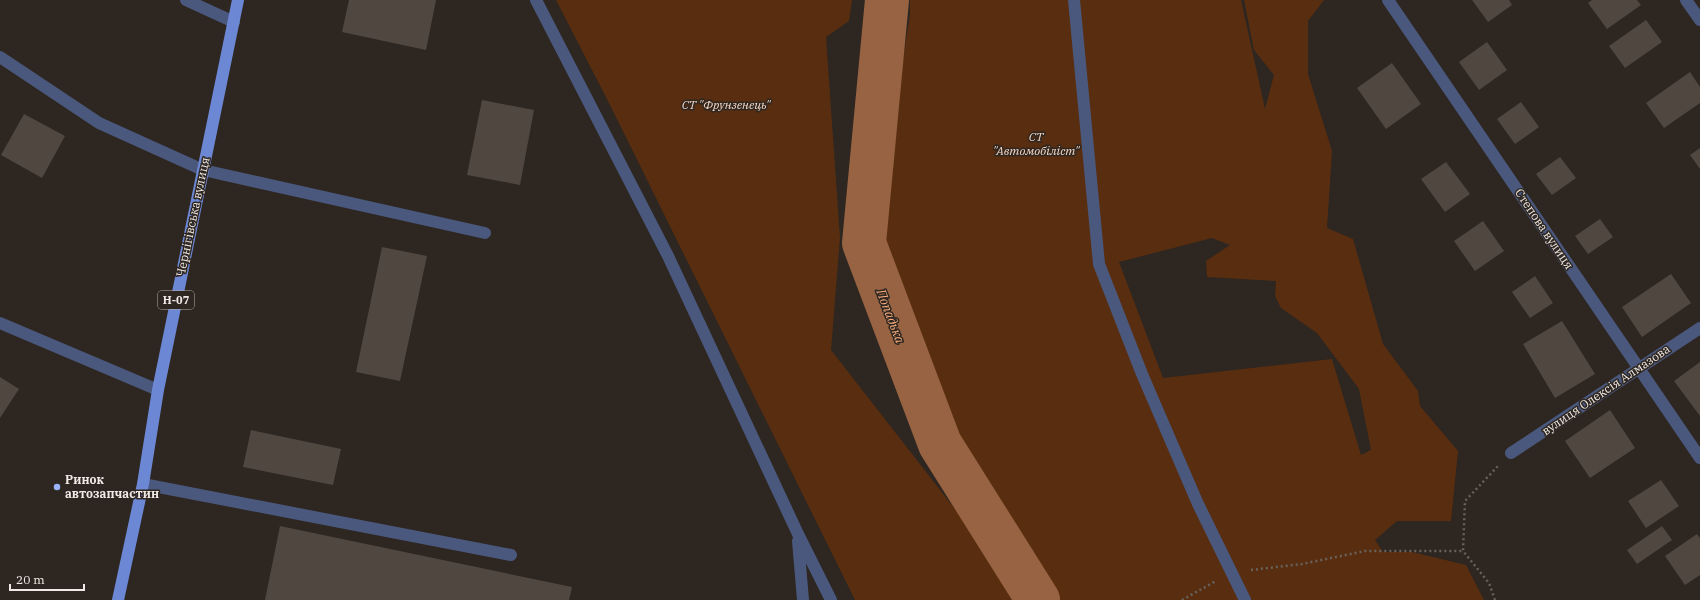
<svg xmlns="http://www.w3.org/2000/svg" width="1700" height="600" font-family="'IBM Plex Serif',serif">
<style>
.green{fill:#592e10;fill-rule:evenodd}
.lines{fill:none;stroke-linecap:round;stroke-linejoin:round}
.river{stroke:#976342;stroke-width:44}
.building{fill:#504741}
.path{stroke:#68615c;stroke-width:2.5;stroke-dasharray:2 3;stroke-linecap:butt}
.service{stroke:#4a587e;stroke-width:12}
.minor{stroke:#4a587e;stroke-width:12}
.primary{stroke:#6c87d4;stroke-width:12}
.poi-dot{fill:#9ab5fd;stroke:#2e2620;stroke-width:1.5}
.labels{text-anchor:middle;stroke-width:3;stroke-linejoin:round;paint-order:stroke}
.shield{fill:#2e2620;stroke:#b6afab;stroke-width:1}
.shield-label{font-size:11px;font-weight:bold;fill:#f0eae6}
.park-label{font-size:12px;font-style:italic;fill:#f8d8c4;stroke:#2e2620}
.street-label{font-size:12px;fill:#f0eae6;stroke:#2e2620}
.poi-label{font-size:12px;font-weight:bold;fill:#f0eae6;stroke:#2e2620;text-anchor:start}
.water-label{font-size:13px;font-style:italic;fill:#fdaf7e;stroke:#2e2620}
</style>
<rect width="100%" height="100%" fill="#2e2620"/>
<path class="green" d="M556 0H852L849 21 826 37 840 238 831 350 976 536 1022 600H855L610 105Z
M910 0H1241L1265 109 1274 75 1254 50 1244 0H1324L1308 21V74L1332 151 1327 228 1353 239 1383 344 1418 391 1420 406 1458 451 1451 521H1397L1375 540 1383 552H1412L1466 565 1484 600H1052L953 435 876 234 910 15ZM1212 238 1230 245 1206 261 1207 277 1276 281 1275 296 1281 308 1317 333 1359 389 1371 450 1361 455 1332 359 1163 378 1119 262Z"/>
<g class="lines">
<path class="river" d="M887 0 864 243 940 444 1038 600"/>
</g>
<path class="building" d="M349 0H436L426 50 342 32Z
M1472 0H1509L1512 5 1488 22Z
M1592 0H1637L1641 5 1607 29 1588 3Z
M1646 20 1662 42 1625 68 1609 46Z
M1487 42 1507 70 1479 90 1459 62Z
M1392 63 1421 104 1386 129 1357 88Z
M1690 72 1700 87V103L1664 128 1646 103Z
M482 100 534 110 520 185 467 175Z
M1521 102 1539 127 1515 144 1497 119Z
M24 114 65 136 42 178 1 155Z
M1700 148V169L1690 155Z
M1560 157 1576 178 1552 195 1536 174Z
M1446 162 1470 194 1445 212 1421 179Z
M1600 219 1613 237 1588 254 1575 236Z
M1483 221 1504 251 1475 271 1454 241Z
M382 247 427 256 400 381 356 372Z
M1671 274 1691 303 1642 337 1622 307Z
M1535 276 1553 303 1530 318 1512 292Z
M1562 321 1595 374 1555 398 1523 344Z
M1700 362V416L1674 381Z
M0 377 19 389 0 418Z
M1610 410 1635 448 1590 478 1565 441Z
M251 430 341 449 333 485 243 467Z
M1661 480 1679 506 1646 528 1628 501Z
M280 526 572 587 569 600H265Z
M1662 526 1672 540 1637 564 1627 550Z
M1697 534 1700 538V575L1685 585 1665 556Z"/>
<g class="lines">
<path class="path" d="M1251 570 1302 564 1365 551H1463
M1182 600 1216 581
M1495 600 1489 583 1463 551 1465 501 1498 466"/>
<path class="service" d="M186 0 234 22
M536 0 668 256 798 534 831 600
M1074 0 1099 264 1142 374 1198 504 1245 600
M0 57 99 123 203 170 485 233
M0 323 158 390
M798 541 803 600"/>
<path class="minor" d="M1388 0 1700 458
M1686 0 1700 20
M1511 453 1700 328
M143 484 511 555"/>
<path class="primary" d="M118 600 143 484 158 390 238 0"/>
</g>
<circle class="poi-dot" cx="57" cy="487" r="4"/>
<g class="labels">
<rect class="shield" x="158" y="291" width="36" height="18" rx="3"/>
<g class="shield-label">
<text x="176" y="304">Н-07</text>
</g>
<g class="park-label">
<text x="726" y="109">СТ "Фрунзенець"</text>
<text x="1036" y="141">СТ<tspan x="1036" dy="14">"Автомобіліст"</tspan></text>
</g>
<g class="street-label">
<text transform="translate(193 217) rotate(-78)" y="4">Чернігівська вулиця</text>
<text transform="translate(1544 229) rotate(56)" y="4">Степова вулиця</text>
<text transform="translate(1606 390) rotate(-34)" y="4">вулиця Олексія Алмазова</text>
</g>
<g class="poi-label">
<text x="65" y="484">Ринок<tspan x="65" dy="14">автозапчастин</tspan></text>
</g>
<g class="water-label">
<text transform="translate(891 316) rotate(69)" y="5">Попадька</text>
</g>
</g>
<path d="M10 584v6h74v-6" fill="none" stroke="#f0eae6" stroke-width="2"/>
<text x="16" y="584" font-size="12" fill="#f0eae6" stroke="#2e2620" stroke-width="3" paint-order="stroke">20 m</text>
</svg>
